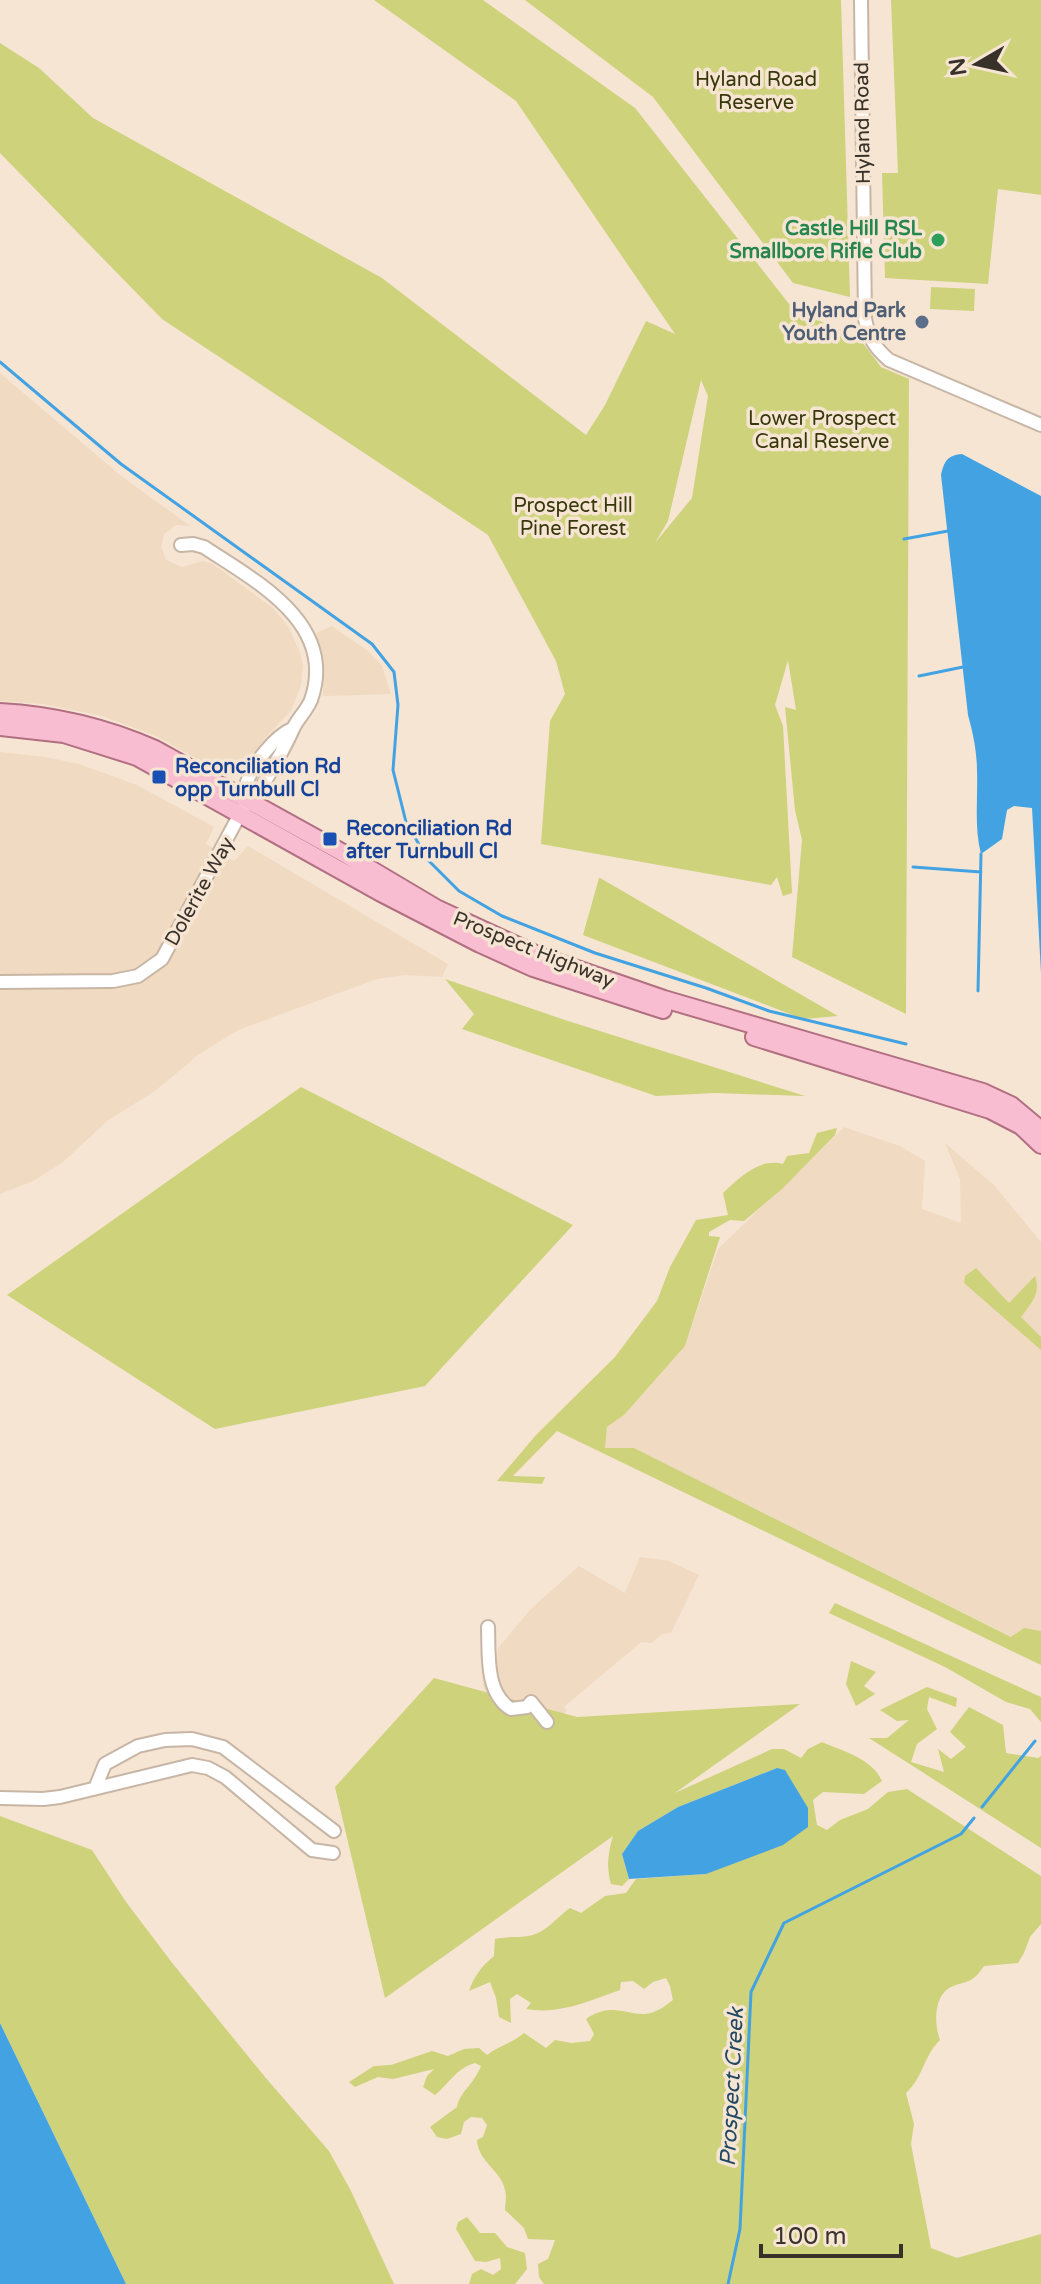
<svg xmlns="http://www.w3.org/2000/svg" width="1041" height="2284" font-family="'Varela Round',sans-serif">
<style>
.built{fill:#f0dac1}
.green{fill:#cdd27b;fill-rule:evenodd}
.water{fill:#43a3e2}
.lines{fill:none;stroke-linecap:round;stroke-linejoin:round}
.stream{stroke:#43a3e2;stroke-width:3}
.minor-casing{stroke:#c7b6a5;stroke-width:16}
.major-casing{stroke:#b16f81;stroke-width:20}
.minor{stroke:#fff;stroke-width:12}
.major{stroke:#f8bdd0;stroke-width:16}
.leisure-dot{fill:#2e9e5b;stroke:#f6e5d3;stroke-width:3}
.service-dot{fill:#5c6f8a;stroke:#f6e5d3;stroke-width:3}
.transit-dot{fill:#1a4fb4;stroke:#f6e5d3;stroke-width:3}
.labels{text-anchor:middle;stroke-width:7;stroke-linejoin:round;paint-order:stroke}
.park-label{font-size:20px;fill:#36370a;stroke:#f6e5d3}
.street-label{font-size:20px;fill:#37312a;stroke:#f6e5d3}
.leisure-label{font-size:20px;font-weight:bold;fill:#27864d;stroke:#f6e5d3;text-anchor:end}
.service-label{font-size:20px;font-weight:bold;fill:#4e5e75;stroke:#f6e5d3;text-anchor:end}
.transit-label{font-size:20px;font-weight:bold;fill:#164399;stroke:#f6e5d3;text-anchor:start}
.water-label{font-size:22px;font-style:italic;fill:#214863;stroke:#f6e5d3}
</style>
<rect width="100%" height="100%" fill="#f6e5d3"/>
<path class="built" d="M0 373 120 475 190 526 176 525 164 534 161 547 166 560 182 567 203 561 213 564 273 608 288 626 300 652 303 665 301 685 291 711 266 737 240 772 225 775 156 736 102 716 43 704 0 701Z
M332 626 368 651 382 666 391 694 323 696 324 663 316 633Z
M0 752 45 757 79 764 137 785 214 827 206 844 234 861 248 846 448 964 442 977 405 975 377 979 238 1030 198 1055 155 1091 107 1121 62 1163 33 1181 0 1194Z
M844 1127 900 1146 925 1161 922 1209 961 1223 960 1179 945 1143 994 1185 1041 1242V1631L1024 1628 1012 1637 634 1448 605 1449 607 1427 624 1415 685 1346 718 1249Z
M640 1557 669 1561 699 1575 671 1633 662 1634 652 1643 641 1642 564 1707 567 1711 545 1730 489 1699 483 1686 482 1667 497 1666 498 1648 532 1608 579 1566 625 1593Z"/>
<path class="green" d="M374 0H483L635 108 793 309 859 338 881 367 909 379 906 1014 792 957 802 840 795 810 785 707 796 710 788 660 775 705 783 726 792 893 783 896 777 877 771 885 541 844 550 721 565 694 556 661 488 535 162 319 0 153V43L39 68 93 118 382 278 586 435 605 405 646 321 675 334 516 101ZM701 380 708 396 692 498 655 543 668 521Z
M525 0H841L850 297 793 283 653 97Z
M891 0H1041V195L998 189 988 284 885 278 882 173H898Z
M931 287 975 289 974 311 930 309Z
M599 878H600L838 1016 803 1019 583 935Z
M445 979 565 1020 805 1096 715 1093 656 1096 462 1029 474 1014Z
M301 1087 573 1225 425 1386 215 1429 7 1295Z
M837 1128 835 1135 782 1189 744 1221 730 1220 709 1232V1236L720 1237 685 1346 624 1415 607 1427 605 1448H634L1011 1637 1024 1628 1041 1631V1665L557 1431 513 1476 545 1477 542 1484 497 1481 536 1435 615 1357 657 1301 670 1267 696 1220 728 1215 723 1193C740 1177 759 1158 783 1164L787 1156 809 1153 817 1133Z
M976 1268 1009 1303 1035 1276C1041 1293 1032 1303 1021 1317L1041 1337V1350L964 1283 965 1276Z
M835 1603 1041 1697V1722L1030 1709 1006 1702 945 1667 829 1613Z
M851 1661 876 1672 864 1686 875 1694 856 1706 846 1684Z
M434 1678 577 1717 800 1704 675 1793 772 1749H784L801 1758 808 1749 822 1742C842 1751 872 1758 882 1781L864 1794 823 1792 813 1800 817 1825 827 1830 840 1820 868 1809 888 1792 907 1789 1041 1876V1924L1030 1937 1024 1953 1018 1963 984 1966C972 1983 970 1980 953 1986 933 1994 934 2024 940 2040 924 2055 923 2078 906 2093L914 2124 911 2144 931 2248 957 2258 1041 2234V2284H544L539 2277 538 2264 548 2259 555 2240 528 2239 524 2228 505 2210C505 2204 507 2196 505 2190 501 2170 478 2162 477 2140L483 2137 487 2125 482 2118 471 2117 464 2122 461 2134 447 2139 437 2137 430 2127 457 2107C459 2093 474 2084 481 2066L475 2063C455 2069 450 2083 435 2095L423 2087 427 2076 434 2069 393 2079 378 2077 355 2087 349 2082 374 2066 391 2065 432 2051 448 2056 464 2049 479 2048 487 2055C499 2046 512 2043 524 2033L546 2048 555 2040 571 2043 590 2041 594 2034 586 2019C616 1998 633 2022 656 2011 662 2009 667 2004 673 2000L670 1986 666 1978 653 1982 644 1989 633 1981 621 1982 620 1990C589 2001 558 2015 526 2009L531 2003 517 1994 510 1999 511 2023 499 2017 496 1998 490 1982 469 1991C474 1976 482 1966 494 1956L495 1939C507 1936 516 1938 528 1936 545 1934 557 1917 570 1908L581 1913 605 1896 626 1893 636 1879 706 1874 777 1768 678 1807 638 1831 622 1854 629 1879 622 1886 611 1884C606 1866 608 1853 613 1836L385 1998 335 1787Z
M927 1687 957 1698 956 1707 929 1697 927 1709 937 1729 917 1744 911 1762 944 1772 938 1749 951 1759 966 1747 950 1732 969 1707 1003 1725 1006 1753 1038 1758 1041 1756V1848L869 1738H887L909 1720 897 1721 880 1710Z
M0 1816 92 1850 126 1902 173 1964 265 2077 329 2151 351 2191 394 2284H126L0 2023Z
M467 2217 480 2233H495L507 2247 525 2253 527 2269 515 2284H469L472 2274 481 2269 493 2275 501 2269 500 2258 486 2262 475 2261 456 2229 458 2222Z"/>
<path class="water" d="M962 454 1041 496V973L1032 808 1014 806 1007 810 1002 839 981 854C974 827 978 799 977 771 977 752 973 733 968 715L941 475C944 462 947 455 962 454Z
M777 1768 785 1770 808 1808V1827L783 1845 706 1874 629 1879 622 1854 638 1831 678 1807Z
M0 2023 126 2284H0Z"/>
<g class="lines">
<path class="stream" d="M0 362 121 464 372 644 394 672 398 705 393 770 406 822 428 860 459 891 502 916 595 953 706 988 769 1011 906 1044
M904 539 948 531
M919 676 963 667
M913 867 981 872
M978 991 981 854
M982 1807 1035 1741
M728 2284 740 2229 751 1992 784 1923 961 1834 974 1818"/>
<g class="minor-casing">
<path id="minor" d="M861 0 865 319C869 338 874 347 889 360L1041 425
M247 801C247 795 245 787 247 782 253 764 275 736 292 729
M0 982 113 981 138 976 162 959 247 801 260 791C270 771 283 752 292 731 296 720 306 712 311 700 338 623 255 581 204 547L193 544 181 545
M488 1627C489 1654 485 1693 511 1709L527 1707 531 1702 547 1722
M96 1786 105 1764 138 1746 165 1740 192 1739 223 1747 334 1831
M0 1798 43 1799 60 1797 192 1765 208 1768 225 1777 312 1850 333 1853"/>
</g>
<g class="major-casing">
<path id="major" d="M0 712C54 715 105 727 155 749L345 854 436 908 542 957 664 999 983 1092 1011 1105 1041 1130
M0 727 64 734 137 757 381 893 480 944 533 968 663 1010
M754 1037 990 1110 1021 1126 1041 1145"/>
</g>
<use href="#minor" class="minor"/>
<use href="#major" class="major"/>
</g>
<circle class="leisure-dot" cx="938" cy="240" r="8"/>
<circle class="service-dot" cx="922" cy="322" r="8"/>
<g class="transit-dot">
<rect x="151" y="769" width="16" height="16" rx="4"/>
<rect x="322" y="831" width="16" height="16" rx="4"/>
</g>
<g class="labels">
<g class="park-label">
<text x="756" y="86">Hyland Road<tspan x="756" dy="23">Reserve</tspan></text>
<text x="822" y="425">Lower Prospect<tspan x="822" dy="23">Canal Reserve</tspan></text>
<text x="573" y="512">Prospect Hill<tspan x="573" dy="23">Pine Forest</tspan></text>
</g>
<g class="street-label">
<text transform="translate(862 123) rotate(-91)" y="7">Hyland Road</text>
<text transform="translate(199 891) rotate(-61)" y="7">Dolerite Way</text>
<text transform="translate(534 949) rotate(22)" y="7">Prospect Highway</text>
</g>
<g class="leisure-label">
<text x="922" y="235">Castle Hill RSL<tspan x="922" dy="23">Smallbore Rifle Club</tspan></text>
</g>
<g class="service-label">
<text x="906" y="317">Hyland Park<tspan x="906" dy="23">Youth Centre</tspan></text>
</g>
<g class="transit-label">
<text x="175" y="773">Reconciliation Rd<tspan x="175" dy="23">opp Turnbull Cl</tspan></text>
<text x="346" y="835">Reconciliation Rd<tspan x="346" dy="23">after Turnbull Cl</tspan></text>
</g>
<g class="water-label">
<text transform="translate(731 2087) rotate(-87)" y="8">Prospect Creek</text>
</g>
</g>
<g transform="translate(977 64) rotate(261)" stroke="#f6e5d3" stroke-width="6" paint-order="stroke">
<path d="M0-6L14 30L0 20L-14 30Z" fill="#37312a"/>
<text y="-12" font-size="22" font-weight="bold" text-anchor="middle" fill="#37312a">N</text>
</g>
<path d="M761 2244v12h140v-12" fill="none" stroke="#37312a" stroke-width="4"/>
<text x="773" y="2244" font-size="24" fill="#37312a" stroke="#f6e5d3" stroke-width="6" paint-order="stroke">100 m</text>
</svg>
